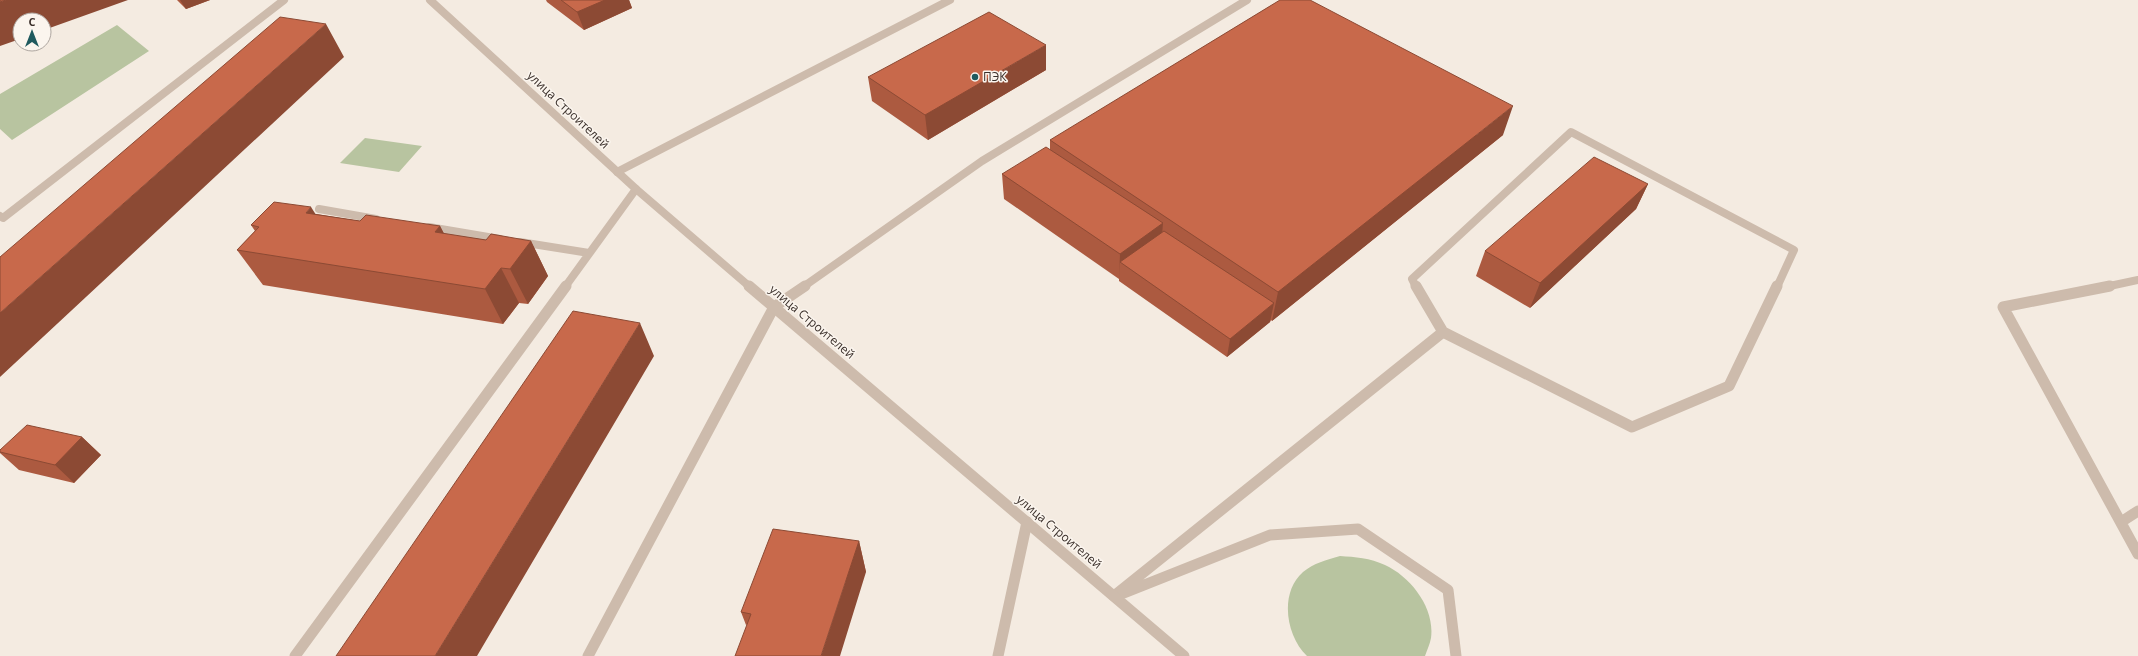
<svg xmlns="http://www.w3.org/2000/svg" width="2138" height="656" font-family="'Open Sans',sans-serif">
<style>
.green{fill:#b8c4a0}
.lines{fill:none;stroke-linecap:round;stroke-linejoin:round}
.service-far1{stroke:#cdbbac;stroke-width:8}
.service{stroke:#cdbbac;stroke-width:11}
.minor-far1{stroke:#cdbbac;stroke-width:8}
.minor{stroke:#cdbbac;stroke-width:11}
.wall{fill:#ac5a40}
.shaded-wall{fill:#8c4a34}
.building{fill:#c8694b;stroke:#8c4a34}
.poi-dot{fill:#1f5a5e;stroke:#fbf5ee;stroke-width:1.5}
.labels{text-anchor:middle;stroke-width:3;stroke-linejoin:round;paint-order:stroke}
.poi-label{font-size:12px;fill:#3b302b;stroke:#fbf5ee;text-anchor:start}
.street-label{font-size:12px;fill:#3b302b;stroke:#fbf5ee}
</style>
<rect width="100%" height="100%" fill="#f4ebe1"/>
<path class="green" d="M117 25 149 51 12 140 0 129V94Z
M365 138 422 146 399 172 340 163Z
M1340 556C1355 557 1370 558 1385 565 1411 577 1435 608 1431 638 1430 644 1427 650 1425 656H1307C1286 636 1279 593 1303 572 1314 563 1326 560 1340 556Z"/>
<g class="lines">
<path class="service-far1" d="M617 172 950 0
M319 209 376 219
M0 216 3 218 284 0
M429 227 500 239
M520 242 589 253
M565 287 636 189
M803 287 982 161 1247 0
M1416 287 1412 279 1571 132 1794 250 1777 287
M2105 287 2138 280"/>
<path class="service" d="M1416 286 1443 332
M2110 286 2003 307 2138 554
M1443 332 1632 427 1729 386 1777 286
M2121 522 2138 511
M1124 593 1270 535 1358 529 1448 590 1456 656
M1114 596 1443 332
M295 656 566 286
M588 656 774 307 805 286
M998 656 1027 522"/>
<path class="minor-far1" d="M430 0 636 189 750 287"/>
<path class="minor" d="M749 286 1184 656"/>
</g>
<path class="wall" d="M177 0H210L186 9Z
M546 0H629L632 8 584 30 547 2Z
M1046 70 928 140 872 101 868 77Z
M1503 135 1272 321 1271 320 1270 322 1227 357 1119 281V279L1004 199 1002 174 1050 150V140Z
M1648 184 1636 209 1530 308 1476 276 1485 251Z
M316 214 360 221 440 226 444 234 486 240 531 241 548 276 528 304 519 303 503 324 263 285 237 250 255 231 251 225Z
M82 437 101 455 74 483 19 470 0 453V450Z
M859 541 866 572 746 625 741 612Z"/>
<path class="shaded-wall" d="M6 0H128L44 30V20H20V39L0 46V2Z
M180 0H210L186 9Z
M605 0H629L632 8 584 30 577 12Z
M326 24 344 57 0 377V313Z
M1046 45V70L928 140 925 115Z
M1513 106 1503 135 1272 321 1278 292Z
M1648 184 1636 209 1530 308 1540 283Z
M311 207 334 243 306 213Z
M1163 223 1161 248 1120 262 1119 279 1120 254Z
M440 226 459 262 435 232Z
M531 241 548 276 528 304 510 269Z
M501 268 519 303 503 324 485 289Z
M1274 303 1270 322 1227 357 1230 339Z
M640 323 654 356 477 656H435Z
M82 437 101 455 74 483 55 465Z
M859 541 866 572 840 656H821Z"/>
<path class="building" d="M0 0H6L0 2Z
M561 0H605L577 12Z
M1280 0H1310L1513 106 1278 292 1050 140Z
M989 12 1046 45 925 115 868 77Z
M280 17 326 24 0 313V257Z
M1046 147 1163 223 1120 254 1002 174Z
M1594 157 1648 184 1540 283 1485 251Z
M274 202 311 207 306 213 360 221 366 215 440 226 435 232 486 240 491 234 531 241 510 269 501 268 485 289 237 250 259 227 251 225Z
M1164 231 1274 303 1230 339 1120 262Z
M573 311 640 323 435 656H336Z
M27 425 82 437 55 465 0 452V450Z
M773 529 859 541 821 656H735L751 614 741 612Z"/>
<circle class="poi-dot" cx="975" cy="77" r="4"/>
<g class="labels">
<g class="poi-label">
<text x="983" y="81">ПЭК</text>
</g>
<g class="street-label">
<text transform="translate(568 110) rotate(43)" y="4">улица Строителей</text>
<text transform="translate(812 322) rotate(40)" y="4">улица Строителей</text>
<text transform="translate(1059 532) rotate(40)" y="4">улица Строителей</text>
</g>
</g>
<g transform="translate(32 32)"><circle r="19" fill="#fbf5ee" stroke="#aea6a0"/>
<path d="M0-3L7 15L0 10L-7 15Z" fill="#1f5a5e"/>
<text y="-6" font-size="11" font-weight="bold" text-anchor="middle" fill="#3b302b">С</text>
</g>
</svg>
